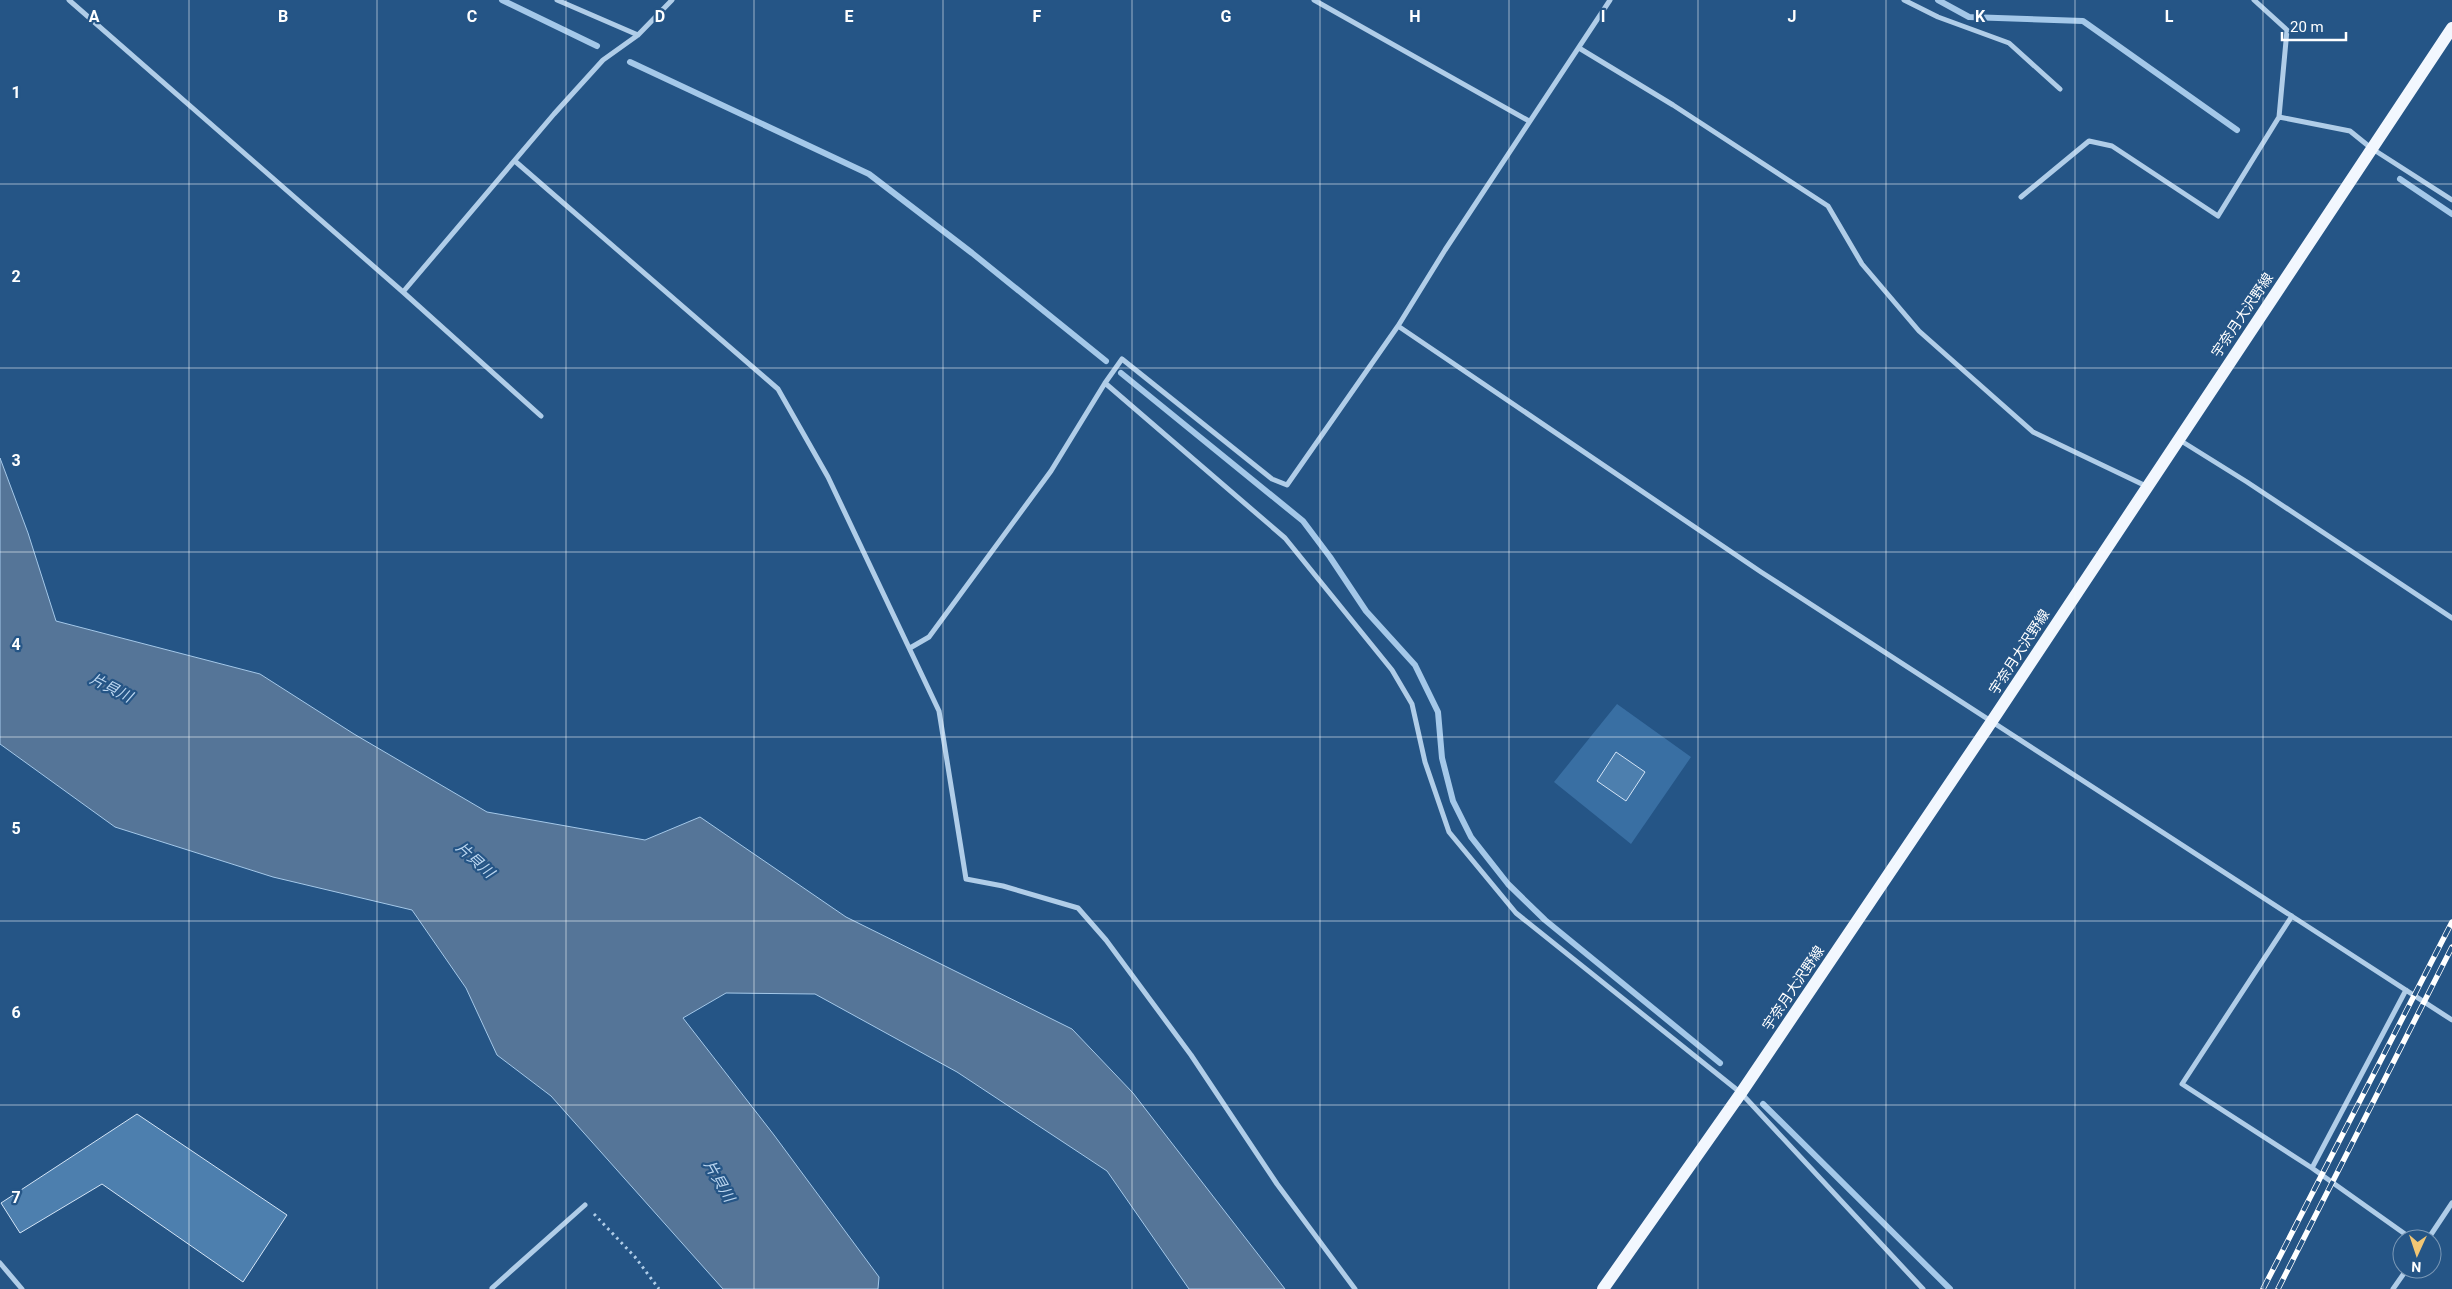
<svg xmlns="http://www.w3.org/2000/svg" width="2452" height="1289" font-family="Roboto,'Noto Sans JP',sans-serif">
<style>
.green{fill:#396fa3}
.water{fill:#557598;stroke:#a4c8e9}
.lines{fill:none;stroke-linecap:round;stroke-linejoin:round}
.stream{stroke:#a4c8e9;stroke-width:6}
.building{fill:#4d7fae;stroke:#d4e5f7}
.path{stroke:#b0cde8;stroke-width:3;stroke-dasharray:2.5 4;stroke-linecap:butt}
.street{stroke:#b0cde8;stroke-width:5}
.primary{stroke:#f2f7fe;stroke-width:12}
.rail-casing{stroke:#fff;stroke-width:5.5}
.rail{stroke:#255586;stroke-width:4;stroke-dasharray:11;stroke-linecap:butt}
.grid{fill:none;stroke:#fff;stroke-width:1;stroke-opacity:0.55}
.labels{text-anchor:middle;stroke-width:4.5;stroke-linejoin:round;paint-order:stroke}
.street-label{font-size:14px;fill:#fff;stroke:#255586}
.water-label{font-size:15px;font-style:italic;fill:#bbd6f0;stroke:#255586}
.grid-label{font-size:16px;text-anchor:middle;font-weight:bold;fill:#fff;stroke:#255586;stroke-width:4.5;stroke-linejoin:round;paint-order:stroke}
</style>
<rect width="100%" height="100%" fill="#255586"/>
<path class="green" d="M1617 704 1691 757 1631 844 1554 782Z"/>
<path class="water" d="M0 458 28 533 56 621 260 674 354 734 487 812 645 840 700 817 846 917 1072 1029 1133 1093 1285 1289H1189L1107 1171 957 1072 815 994 726 993 683 1018 774 1135 879 1277 878 1289H723L551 1096 497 1055 466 988 412 910 273 877 115 827 0 744Z"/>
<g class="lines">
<path class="stream" d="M502 0 597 46
M1938 0 1969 17 2083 21 2237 130
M630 62 869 174 972 253 1106 361
M2400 179 2452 214
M1121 373 1303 521 1330 557 1366 611 1415 665 1438 712 1442 758 1453 801 1471 837 1508 884 1545 920 1720 1063
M1763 1104 1950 1289"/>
</g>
<path class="building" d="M1616 752 1645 772 1626 801 1597 781Z
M137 1114 287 1215 243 1282 102 1184 20 1233 1 1203Z"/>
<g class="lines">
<path class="path" d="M594 1214 635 1257 659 1289"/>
<path class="street" d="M69 0 403 292 541 416
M557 0 638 35
M1314 0 1529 121
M1904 0 1938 17 2009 43 2060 89
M2254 0 2287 30 2279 117 2350 131 2371 148 2452 200
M1579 48 1673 105 1828 206 1862 264 1919 331 2033 432 2146 486
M516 162 778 389 828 477 939 711 966 879 1003 886 1078 908 1106 940 1191 1055 1277 1184 1355 1289
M2021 197 2089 141 2112 146 2218 216 2279 117
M403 292 554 114 603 60 638 35 672 0
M1398 326 1761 572 2452 1020
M1105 383 1122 359 1272 479 1287 485 1398 326 1445 250 1610 0
M2178 439 2247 482 2452 618
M910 648 929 637 1051 471 1105 383 1285 538 1392 670 1412 704 1425 762 1449 832 1516 913 1741 1093 1923 1289
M2292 916 2182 1084 2312 1168
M2406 990 2312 1168 2412 1239
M2428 1239 2452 1203
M0 1263 22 1289
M492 1288 585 1205
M2393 1289 2407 1269"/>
<path class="primary" d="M1603 1289 1741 1093 1992 721 2452 28"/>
<g class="rail-casing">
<path id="rail" d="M2263 1289 2452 922
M2278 1289 2452 947"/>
</g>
<use href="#rail" class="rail"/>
</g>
<path class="grid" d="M189 0V1289M377 0V1289M566 0V1289M754 0V1289M943 0V1289M1132 0V1289M1320 0V1289M1509 0V1289M1698 0V1289M1886 0V1289M2075 0V1289M2263 0V1289M0 184H2452M0 368H2452M0 552H2452M0 737H2452M0 921H2452M0 1105H2452"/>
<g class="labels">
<g class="street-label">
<text transform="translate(2242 315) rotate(-56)" y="5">宇奈月大沢野線</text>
<text transform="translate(2019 652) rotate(-57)" y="5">宇奈月大沢野線</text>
<text transform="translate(1793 988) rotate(-56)" y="5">宇奈月大沢野線</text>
</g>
<g class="water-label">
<text transform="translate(111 688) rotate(27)" y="5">片貝川</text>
<text transform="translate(475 860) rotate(42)" y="5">片貝川</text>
<text transform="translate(719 1181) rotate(60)" y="5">片貝川</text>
</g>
</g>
<g class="grid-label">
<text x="94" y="22">A</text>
<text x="283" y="22">B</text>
<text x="472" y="22">C</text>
<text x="660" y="22">D</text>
<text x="849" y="22">E</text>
<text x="1037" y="22">F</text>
<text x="1226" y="22">G</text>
<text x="1415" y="22">H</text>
<text x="1603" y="22">I</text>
<text x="1792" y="22">J</text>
<text x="1980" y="22">K</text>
<text x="2169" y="22">L</text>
<text x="16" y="98">1</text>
<text x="16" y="282">2</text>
<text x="16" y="466">3</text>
<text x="16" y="650">4</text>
<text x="16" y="834">5</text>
<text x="16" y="1018">6</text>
<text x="16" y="1203">7</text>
</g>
<g transform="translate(2417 1254) rotate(183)"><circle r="24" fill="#255586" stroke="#7c99b6"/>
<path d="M0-4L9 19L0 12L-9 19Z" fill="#f2c674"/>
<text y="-8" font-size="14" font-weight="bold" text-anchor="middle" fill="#ffffff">N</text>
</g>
<path d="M2282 32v8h64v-8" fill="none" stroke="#ffffff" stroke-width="2.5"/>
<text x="2290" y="32" font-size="15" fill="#ffffff" stroke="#255586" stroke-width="4" paint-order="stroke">20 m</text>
</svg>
